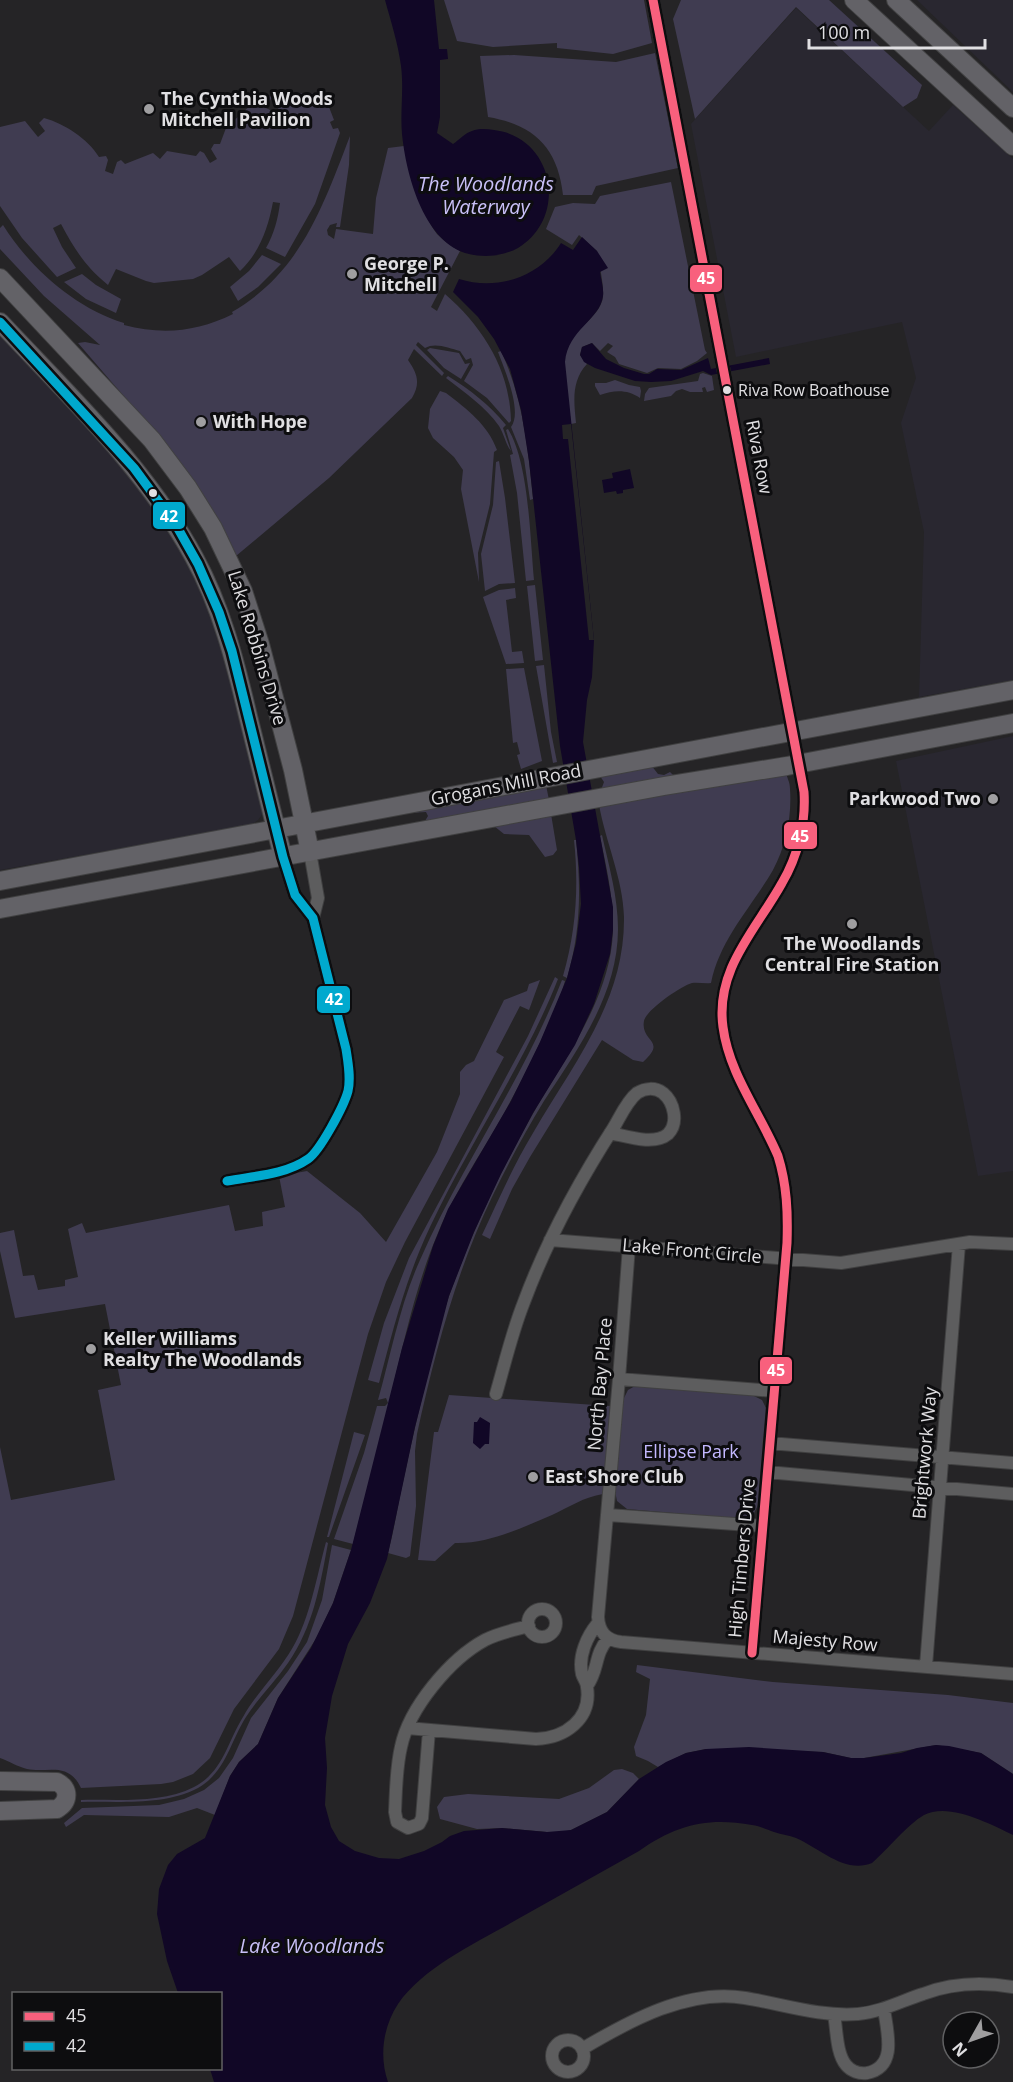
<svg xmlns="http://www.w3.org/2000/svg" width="1013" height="2082" font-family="'Open Sans',sans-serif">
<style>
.built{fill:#292730}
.green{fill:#403c51}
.water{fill:#110726}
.pier{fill:#252426}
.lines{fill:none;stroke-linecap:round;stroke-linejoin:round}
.street-casing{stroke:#404041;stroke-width:14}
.secondary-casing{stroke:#404041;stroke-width:20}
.street{stroke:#5d5d5e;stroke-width:12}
.secondary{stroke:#636267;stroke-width:18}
.bus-1-casing{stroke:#0d0d0f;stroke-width:14}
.bus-2-casing{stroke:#0d0d0f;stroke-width:14}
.bus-1{stroke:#f8607d;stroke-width:9}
.bus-2{stroke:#00a9ce;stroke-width:9}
.poi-dot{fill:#9f9ea0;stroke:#0d0d0f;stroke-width:2}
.bus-dot{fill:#e0dfe2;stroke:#0d0d0f;stroke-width:2}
.labels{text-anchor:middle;stroke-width:6;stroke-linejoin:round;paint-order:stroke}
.bus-label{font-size:16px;fill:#e0dfe2;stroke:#0d0d0f;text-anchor:start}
.poi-label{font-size:18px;font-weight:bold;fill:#e0dfe2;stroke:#0d0d0f;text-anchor:start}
.street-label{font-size:18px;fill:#e0dfe2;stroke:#0d0d0f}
.park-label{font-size:18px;fill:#c4b9ff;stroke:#0d0d0f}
.water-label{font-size:20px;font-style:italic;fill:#c9c0f8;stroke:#0d0d0f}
.line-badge{stroke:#0d0d0f;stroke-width:2}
.badge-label{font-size:16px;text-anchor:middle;font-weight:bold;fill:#fff}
</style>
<rect width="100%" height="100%" fill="#252426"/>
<path class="built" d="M917 0H1013V92Z
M796 8 929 131 953 105 1013 159V680L919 697 924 532 901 423 916 378 902 322 736 357 691 124Z
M0 333 130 473 190 563 225 646 263 813 258 820 251 825 0 870Z
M1013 736V1171L978 1176 896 761Z"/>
<path class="green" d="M444 0H644L652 43 613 54 557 48V43L493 47 457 41Z
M681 0H829L922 85 917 98 903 107 796 7 695 119 673 19Z
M655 53 678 168 596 186 592 195H563C558 149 535 125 488 117L480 56 514 55 616 62Z
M286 93 324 94 334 120 330 122 333 129 338 128 340 133 315 204 285 257 266 248C274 234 278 219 280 203L273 202C268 228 260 252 240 271L229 257 202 275 193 279 154 283 146 281 116 269 108 285C85 266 75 250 61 224L53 228 62 247 76 268 57 277 22 238 0 206V127L25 121 38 137 45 131 39 123 44 118C65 124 87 138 99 157L106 156 108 160 105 171 113 174 117 162 121 160 125 164 153 153 160 159 167 151 196 156 200 151 204 153 210 163 217 159 211 149 214 144H220L226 128 257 99 267 95 272 97 266 108 276 113Z
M350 136 349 165 340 227H336L337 223 330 225 327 230 328 235 334 239 336 229 373 234 376 198 388 148 404 146C408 169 423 216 437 234 444 241 451 246 460 251L431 307 437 311 445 294C483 327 510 370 511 421L509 423 487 398 464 381 473 365 471 358 466 360 460 351C449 348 435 342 425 348L418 342 416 345 444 373 442 376 414 349 408 360C417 373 421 383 412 398L329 478 230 561 165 444 78 343 85 342 100 345 44 296 0 249V228L3 225C30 268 75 308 124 323V325C162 335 197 332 233 314L232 312C301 272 323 206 350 136Z
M671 182 705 350 707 353 697 361 681 369 658 368 647 373 619 364 615 357 607 352 613 346 608 343 600 351 592 343 582 347 580 355 587 364C571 381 574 402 576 423L571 424C569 402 561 370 566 350 572 329 600 318 603 297 604 284 599 264 597 251L579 235 572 245 546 229 555 207 573 203 595 204 600 196Z
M262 255 281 264 258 287 238 301 230 287 249 271Z
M82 274 96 285 121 299 116 313 86 299 64 282Z
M430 348 459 353 465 364 470 363 461 379 444 368 427 350Z
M501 351C523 398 528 448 533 499L530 500 524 459 511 427C523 412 504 368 498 352Z
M703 373 712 376 714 390 707 392 705 387 702 388 703 392H690L682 389 676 391 671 396 644 401 645 394 649 388 698 381 700 374Z
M448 376C470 390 489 404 506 425L503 428 511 451C506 445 504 434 499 426 485 406 465 393 446 378Z
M615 380 629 385 640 387 641 391 640 398C627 389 614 390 600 395L595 386V383H606Z
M440 391 446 393C467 409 488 425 497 450L494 452 490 504 478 553 479 582 461 489 463 470 454 457 433 438 428 428 430 409Z
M508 429C529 463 530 538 534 580L526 581 517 493 510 455 513 454 506 430Z
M499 461 505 498 515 583 499 584 485 591 481 554 493 505 496 462Z
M535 585 543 660 535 661 527 586Z
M515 588 516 598 506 600 512 652 522 651 524 663 506 664 483 597 499 590Z
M544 665 551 732 557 762 553 763 536 666Z
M524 668 542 761 521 769 517 755 520 754 517 742 513 743 506 669Z
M651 765 658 774 664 775 670 772 674 776 601 790 604 782 600 776Z
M786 772C787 779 790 781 790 789 792 816 786 846 773 870 751 908 720 939 711 983 705 984 698 982 692 983 681 986 646 1010 644 1021 640 1042 668 1040 643 1062L633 1060 602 1040 530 1157 512 1189 490 1239 482 1235C498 1201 513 1166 533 1133 573 1064 625 1001 624 917 623 879 606 843 599 805Z
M546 785 549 800 403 826 425 821 428 816 426 812 410 813Z
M551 814 557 850 553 855 545 857 529 835 504 834 494 826Z
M602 835C609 866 618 897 618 929 618 994 578 1049 544 1101 525 1132 508 1164 492 1197 456 1272 435 1352 417 1434L415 1451 416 1506 410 1556 406 1558 388 1553C394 1531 397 1509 402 1487 411 1443 421 1401 432 1358 438 1335 443 1311 452 1288 473 1230 499 1174 530 1119 561 1063 604 1009 612 944 616 907 607 871 600 836Z
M574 840H576C581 888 581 931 567 978L563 976C576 931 579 887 574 840Z
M555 977 558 979C526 1061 469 1144 430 1227 406 1278 393 1329 379 1383L368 1380 384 1323 409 1258 528 1036Z
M540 980 529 1010 520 1006 496 1052 504 1057 405 1242 386 1282 368 1334 293 1616 279 1649 234 1709 210 1758 193 1774 173 1782 161 1784 81 1788C68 1761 49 1773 27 1769 18 1767 9 1761 0 1758V1447L11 1500 115 1480 98 1390 121 1385 105 1304 15 1318 0 1251V1233L14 1230 23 1276 34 1275 38 1290 65 1286V1280L78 1277 68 1229 82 1223 86 1233 229 1205 235 1231 263 1226 262 1212 285 1207 279 1176 307 1171 360 1213 386 1242 437 1152 460 1094V1072L466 1065 474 1061 504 1000 527 991 529 984Z
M562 980 565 981 562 991C547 1029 530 1066 510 1102 487 1146 457 1186 438 1233 415 1287 403 1346 389 1403 378 1450 365 1497 353 1544L334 1539 364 1453 377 1406H385L388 1403 386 1398 378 1400C391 1354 400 1304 420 1260 462 1164 524 1078 562 980Z
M635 1386 752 1395 762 1400 767 1410 759 1503 753 1515 743 1519 627 1509 617 1501 615 1491 623 1400 628 1390Z
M449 1395 610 1406 603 1494C584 1497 569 1507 552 1515 521 1528 489 1544 455 1543L435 1561 418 1560 434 1432H438Z
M354 1432 365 1435 329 1537H327Z
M326 1542 328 1543C320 1586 313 1627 288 1663 275 1682 258 1698 246 1717 230 1742 226 1772 198 1788 164 1806 119 1801 81 1802V1800C117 1799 161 1804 194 1787 223 1772 227 1743 243 1717 257 1692 279 1672 293 1647 310 1618 317 1575 326 1542Z
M332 1545 351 1550 333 1603 317 1637 278 1698 258 1744 239 1762 230 1776 215 1815 197 1808 169 1817 84 1815 66 1827 64 1823 82 1808 159 1805 184 1799 204 1790 219 1778 233 1758 251 1718 288 1671 307 1642 322 1600Z
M637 1665 773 1682 948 1695 1013 1703V1774L981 1753 936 1745 864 1758H851L823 1752 706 1749 686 1753 658 1767 648 1761 636 1756 634 1747 646 1715 650 1679 636 1672Z
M622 1769 633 1773 639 1779 607 1812 571 1830 558 1833 502 1828 477 1829 440 1819 437 1807 444 1797 468 1794 559 1799 589 1788 614 1770Z"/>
<path class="water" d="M385 0H434L439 49H447L448 59 440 60V117L437 133 453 144C459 140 465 133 472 131 479 128 487 129 494 130 554 137 569 217 518 248 501 257 482 258 465 253 423 239 406 174 402 134 400 111 404 89 401 66 398 43 391 22 385 0Z
M582 237 597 251 608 268 600 272C601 280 604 288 603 296 600 320 568 329 565 362L594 640 592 677 587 700 583 742 613 907V930L610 954 594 1004 575 1045 533 1113 501 1174 474 1232 449 1296 415 1427 387 1559 370 1603 348 1644 332 1696 325 1738 327 1768 325 1805 331 1827 339 1841 355 1851 379 1858 399 1859 424 1851 442 1842 450 1836 464 1831 502 1828 547 1832 571 1830 607 1812 639 1779 666 1762 686 1753 706 1749 749 1747 823 1752 851 1758H864L901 1753 917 1748 936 1745 949 1746 981 1753 1013 1774V1835C990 1824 949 1802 924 1815 908 1824 887 1850 872 1863 845 1874 821 1849 796 1838 789 1835 782 1835 774 1832 767 1830 760 1826 752 1825 707 1817 676 1825 639 1851 598 1874 557 1897 516 1920 478 1942 423 1967 398 2004 383 2027 379 2056 388 2082H214L210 2069 220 2068V1994L178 1993 167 1961 157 1914 159 1889 168 1865 177 1854 205 1838 230 1776 239 1762 258 1744 278 1698 311 1648 333 1603 351 1550 402 1348 433 1246 448 1209 511 1101 540 1042 567 978 576 943 581 904 579 867 576 840 560 746 529 461 521 410 510 369 494 339 478 317 453 292 459 279C497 291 540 277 561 243L573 250Z
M592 343 606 359 624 368 644 374H649L657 369 681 370 708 358 711 369 769 358 770 364 711 375 703 371 671 381 651 382 635 381 595 368 584 362 580 355 582 347Z
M630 469 634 488 623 490V493L617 494 616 491 604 493 602 480 613 478 612 473Z
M480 1417 490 1423 489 1444H485L480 1449 473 1443 474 1422H477Z"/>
<path class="pier" d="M571 424 594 640H589L568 439H563L562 425Z"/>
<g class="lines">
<g class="street-casing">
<path id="street" d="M653 0 804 792C806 823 798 856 782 883 756 930 715 969 723 1027 729 1074 760 1113 778 1156 787 1185 788 1213 787 1243L752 1653
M310 852 318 898 313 918
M227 1181C253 1176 285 1175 308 1159 320 1151 344 1106 348 1091 351 1078 348 1062 346 1049L313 918 295 895 283 857
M550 1240 841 1263 970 1242 1013 1244
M629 1246 619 1379 598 1617C599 1632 606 1640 621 1642L1013 1674
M619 1379 774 1391
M496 1394C505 1363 512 1332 524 1302 547 1240 578 1183 614 1127 620 1117 627 1101 637 1093 645 1088 655 1087 663 1093 674 1102 679 1123 668 1134 654 1146 626 1136 610 1133
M769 1443 1013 1463
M767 1472 1013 1494
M608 1515 763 1526
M528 1623a14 14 0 1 1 28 0a14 14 0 1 1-28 0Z
M926 1666 959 1244
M587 1686C599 1670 594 1654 608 1639
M407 1728 536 1739C565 1738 592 1719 587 1687 587 1682 583 1678 582 1674 578 1656 587 1636 598 1623
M429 1730 422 1818 419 1824 408 1828 397 1822 395 1812C396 1791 396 1768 401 1747 409 1708 450 1659 485 1640 498 1633 514 1630 529 1626
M834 2015C837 2029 836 2053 846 2065 851 2071 859 2074 867 2073 898 2067 887 2031 884 2009
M552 2056a16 16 0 1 1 32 0a16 16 0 1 1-32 0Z
M582 2049C629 2021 689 1988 745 1998 782 2004 820 2017 858 2014 881 2012 901 2001 923 1994 952 1983 983 1982 1013 1987"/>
</g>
<g class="secondary-casing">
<path id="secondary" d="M854 0 1013 146
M896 0 1013 108
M0 278 152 440 188 488 213 528 243 591 260 644 293 770 310 852
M0 322C69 396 145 467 194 557 221 606 235 661 248 716 260 763 271 810 283 857
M0 881 1013 690
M0 909 664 786 787 766 1013 723
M0 1781 57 1782C70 1788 69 1802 57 1809L0 1811"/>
</g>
<use href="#street" class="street"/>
<use href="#secondary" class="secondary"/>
<g class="bus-1-casing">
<path id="bus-1" d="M653 0 804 792C806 823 798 856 782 883 756 930 715 969 723 1027 729 1074 760 1113 778 1156 787 1185 788 1213 787 1243L752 1653"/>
</g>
<g class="bus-2-casing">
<path id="bus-2" d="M0 322 134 468 176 525 198 564 219 612 232 651 283 857 295 895 313 918 346 1049C348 1062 351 1078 348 1091 344 1106 320 1151 308 1159 285 1175 253 1176 227 1181"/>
</g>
<use href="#bus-1" class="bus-1"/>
<use href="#bus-2" class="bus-2"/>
</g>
<g class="poi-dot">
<circle cx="149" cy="109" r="6"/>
<circle cx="352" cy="274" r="6"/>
<circle cx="201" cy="422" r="6"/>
<circle cx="993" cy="799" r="6"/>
<circle cx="852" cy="924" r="6"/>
<circle cx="91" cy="1349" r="6"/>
<circle cx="533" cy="1477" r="6"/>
</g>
<g class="bus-dot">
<circle cx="727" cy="390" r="5"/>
<circle cx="153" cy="493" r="5"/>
</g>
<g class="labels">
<g class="bus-label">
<text x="738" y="396">Riva Row Boathouse</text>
</g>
<g class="poi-label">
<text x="161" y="105">The Cynthia Woods<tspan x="161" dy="21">Mitchell Pavilion</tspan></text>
<text x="364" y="270">George P.<tspan x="364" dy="21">Mitchell</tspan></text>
<text x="213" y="428">With Hope</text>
<text x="981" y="805" text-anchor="end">Parkwood Two</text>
<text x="852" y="950" text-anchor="middle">The Woodlands<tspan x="852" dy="21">Central Fire Station</tspan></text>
<text x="103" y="1345">Keller Williams<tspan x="103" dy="21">Realty The Woodlands</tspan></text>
<text x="545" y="1483">East Shore Club</text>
</g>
<g class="street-label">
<text transform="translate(759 457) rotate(79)" y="6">Riva Row</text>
<text transform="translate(257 648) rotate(73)" y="6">Lake Robbins Drive</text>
<text transform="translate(506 785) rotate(-11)" y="6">Grogans Mill Road</text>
<text transform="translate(692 1251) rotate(5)" y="6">Lake Front Circle</text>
<text transform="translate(600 1384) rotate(-85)" y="6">North Bay Place</text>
<text transform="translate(925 1453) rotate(-85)" y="6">Brightwork Way</text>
<text transform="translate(742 1558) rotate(-85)" y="6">High Timbers Drive</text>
<text transform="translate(825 1641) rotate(5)" y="6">Majesty Row</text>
</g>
<g class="park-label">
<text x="691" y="1458">Ellipse Park</text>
</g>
<g class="water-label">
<text x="486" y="191">The Woodlands<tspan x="486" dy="23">Waterway</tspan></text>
<text x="312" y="1953">Lake Woodlands</text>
</g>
</g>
<g class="line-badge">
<rect x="689" y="264" width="34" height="29" rx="6" fill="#f8607d"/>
<rect x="152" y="501" width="34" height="29" rx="6" fill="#00a9ce"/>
<rect x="783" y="821" width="35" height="29" rx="6" fill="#f8607d"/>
<rect x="316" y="985" width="35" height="29" rx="6" fill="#00a9ce"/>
<rect x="759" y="1356" width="34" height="29" rx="6" fill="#f8607d"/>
</g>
<g class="badge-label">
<text x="706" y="284">45</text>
<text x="169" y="522">42</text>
<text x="800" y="842">45</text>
<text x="334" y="1005">42</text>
<text x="776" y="1376">45</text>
</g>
<rect x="12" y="1992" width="210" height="78" fill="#0d0d0f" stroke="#616163" stroke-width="1.5"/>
<rect x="24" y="2012" width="30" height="9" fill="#f8607d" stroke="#616163" stroke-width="1.5"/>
<text x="66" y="2022" font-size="18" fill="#e0dfe2">45</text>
<rect x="24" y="2042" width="30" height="9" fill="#00a9ce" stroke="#616163" stroke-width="1.5"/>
<text x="66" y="2052" font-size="18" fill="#e0dfe2">42</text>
<g transform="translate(971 2040) rotate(230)"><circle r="28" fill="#0d0d0f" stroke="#616163" stroke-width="1.5"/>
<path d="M0-4.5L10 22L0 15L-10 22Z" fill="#9f9ea0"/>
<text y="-9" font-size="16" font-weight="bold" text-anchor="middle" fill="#e0dfe2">N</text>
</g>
<path d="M809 39v9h176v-9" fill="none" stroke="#e0dfe2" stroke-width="3"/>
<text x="818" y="39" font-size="18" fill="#e0dfe2" stroke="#0d0d0f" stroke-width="4.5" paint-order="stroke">100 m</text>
</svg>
